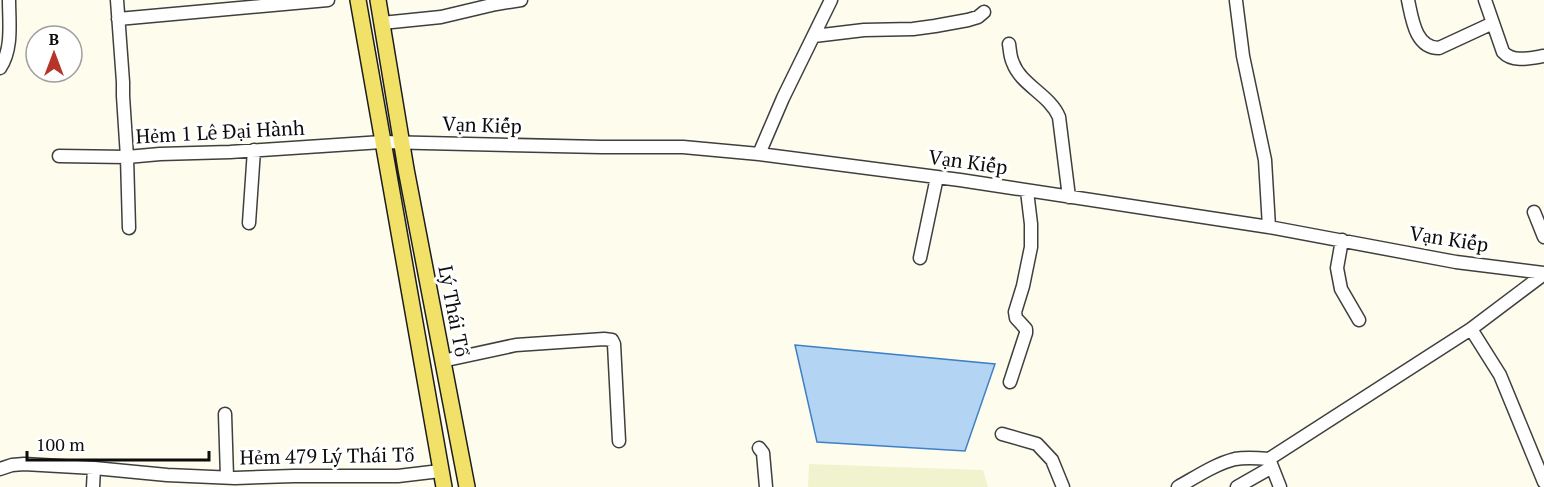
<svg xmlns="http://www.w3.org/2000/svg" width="1544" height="487" font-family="'PT Serif',serif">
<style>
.farmland{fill:#f1f3ce}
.water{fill:#b4d4f3;stroke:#3e80c6;stroke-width:1.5}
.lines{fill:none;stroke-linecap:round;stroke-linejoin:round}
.minor-casing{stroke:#3f3f3f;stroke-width:15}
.major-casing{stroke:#1d1d1d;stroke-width:18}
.minor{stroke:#fff;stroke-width:12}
.major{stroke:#f2e169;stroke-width:15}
.labels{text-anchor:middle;stroke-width:6;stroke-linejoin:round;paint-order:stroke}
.street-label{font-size:20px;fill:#0c0c0c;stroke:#fff}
</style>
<rect width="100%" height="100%" fill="#fefded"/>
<path class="farmland" d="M809 464 983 470 988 487H808Z"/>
<path class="water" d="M795 345 995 364 965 451 817 442Z"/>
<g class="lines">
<g class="minor-casing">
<path id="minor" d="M117 0 123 82V96L127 157 129 228
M1408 0C1412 18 1415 48 1439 48L1493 23
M1485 0 1503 52C1513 63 1531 58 1544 56
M1236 1 1243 56 1265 160 1269 227
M118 19 328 0
M382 23 441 17 496 4 521 0
M814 36 864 30 913 29 935 26 968 20 978 17 984 12
M1009 44C1010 50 1010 57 1013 63 1021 85 1050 95 1059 117L1069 197
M0 68C13 49 9 22 9 0
M759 154 783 98 831 0
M59 156 127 157 160 154 230 152 382 142 601 147H683L759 154 960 180 1269 227 1456 262 1544 273
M1534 212 1544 237
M249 223 254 150
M1342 240 1337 268 1341 289 1359 320
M920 258 937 177
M1471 329 1500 375 1544 482
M442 361 516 345 604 339 612 340 614 344 619 441
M1010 382 1026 333V329L1016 318 1015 312 1023 286 1031 247V224L1027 191
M225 414 227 477
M1002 434 1037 444 1052 460 1063 487
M759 448 763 453 766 487
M1269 459 1471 329 1544 274
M0 469 12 465 24 464 94 468 167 475 235 478 294 476H398L440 471
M93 487 94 468
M1178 487C1196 477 1215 464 1235 459 1246 457 1258 458 1269 459L1280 487
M1237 487 1272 467"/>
</g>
<g class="major-casing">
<path id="major" d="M358 0 444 487
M378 0 406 169 467 487"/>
</g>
<use href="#minor" class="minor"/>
<use href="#major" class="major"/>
</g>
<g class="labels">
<g class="street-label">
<text transform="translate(482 125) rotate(2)" y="7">Vạn Kiếp</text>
<text transform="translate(220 132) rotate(-3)" y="7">Hẻm 1 Lê Đại Hành</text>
<text transform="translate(968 162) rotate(8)" y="7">Vạn Kiếp</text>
<text transform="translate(1449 239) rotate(9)" y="7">Vạn Kiếp</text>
<text transform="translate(454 311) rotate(79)" y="7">Lý Thái Tổ</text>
<text transform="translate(327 456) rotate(-1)" y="7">Hẻm 479 Lý Thái Tổ</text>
</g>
</g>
<g transform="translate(54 54)"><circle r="28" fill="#ffffff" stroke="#9e9e9e" stroke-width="1.5"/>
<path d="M0-4.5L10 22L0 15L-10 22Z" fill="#b5352b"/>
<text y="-9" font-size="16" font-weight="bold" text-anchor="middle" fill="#0c0c0c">B</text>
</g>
<path d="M27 451v9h182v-9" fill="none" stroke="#0c0c0c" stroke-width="3"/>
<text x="36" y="451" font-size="18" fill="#0c0c0c" stroke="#ffffff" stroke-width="4.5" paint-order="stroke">100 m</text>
</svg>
